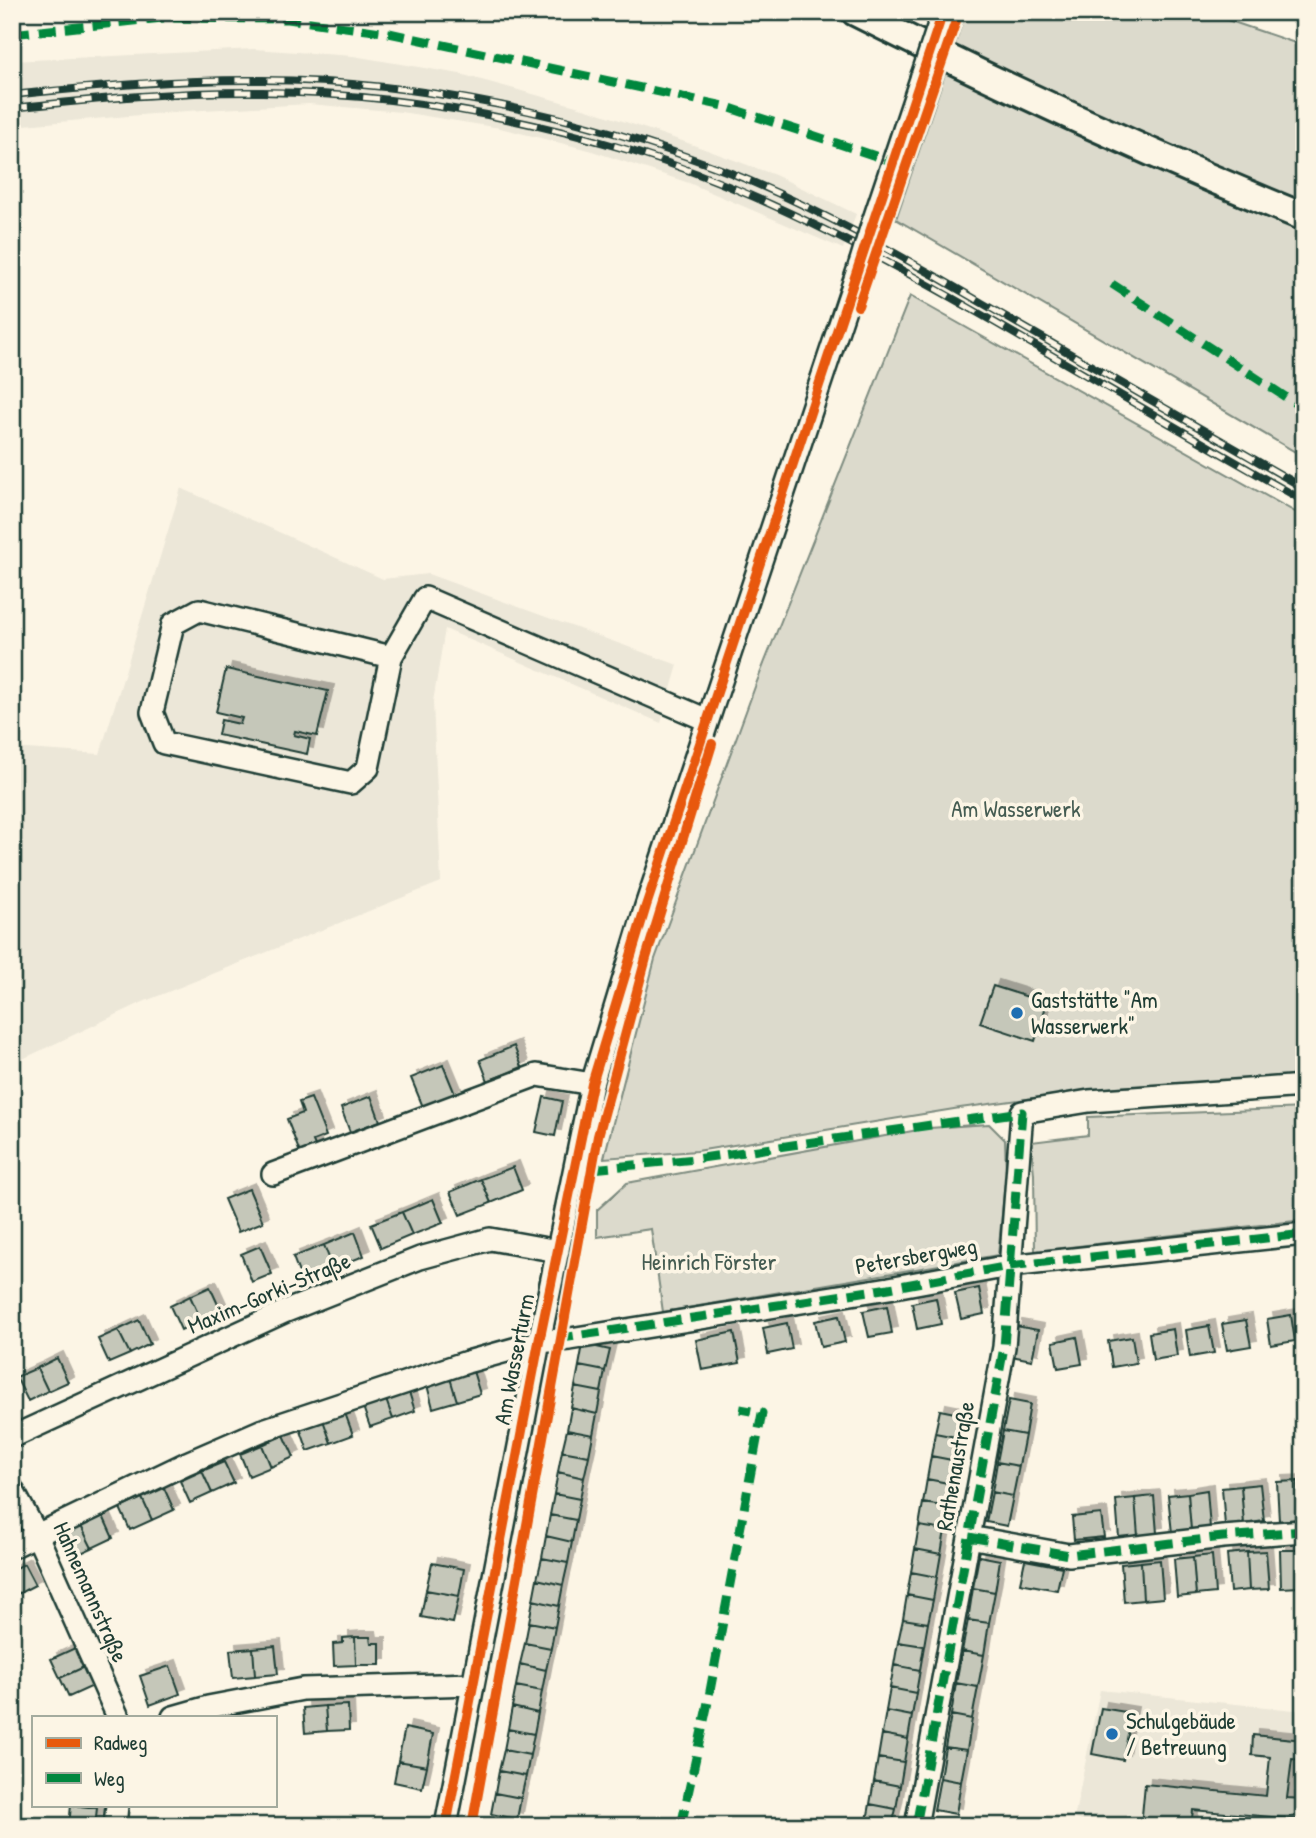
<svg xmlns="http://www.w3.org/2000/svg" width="1316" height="1838" font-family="'Patrick Hand',sans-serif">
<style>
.built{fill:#ece7d8}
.green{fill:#dcdacc;stroke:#7e8c80;stroke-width:2}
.building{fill:#c5c7b9;stroke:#1f3d34;stroke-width:2;filter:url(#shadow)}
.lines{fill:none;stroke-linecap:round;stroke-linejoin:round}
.minor-casing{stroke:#1f3d34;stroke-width:26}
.major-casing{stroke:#1f3d34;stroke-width:32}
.minor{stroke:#fcf5e5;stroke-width:21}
.major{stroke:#fcf5e5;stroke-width:26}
.rail-casing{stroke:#1f3d34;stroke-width:8}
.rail{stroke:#fcf5e5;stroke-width:5;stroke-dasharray:16;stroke-linecap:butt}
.minor-bridge-casing{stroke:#1f3d34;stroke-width:26;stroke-linecap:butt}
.minor-bridge{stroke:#fcf5e5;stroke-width:21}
.quiet{stroke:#00873e;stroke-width:9;stroke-dasharray:18 9;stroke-linecap:butt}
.cycleway-casing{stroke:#fcf5e5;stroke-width:15}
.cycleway{stroke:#e8590c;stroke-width:10}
.poi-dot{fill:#1f6fb2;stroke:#fcf5e5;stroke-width:2.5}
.labels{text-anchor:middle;stroke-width:7;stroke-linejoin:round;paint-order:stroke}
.park-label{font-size:23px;fill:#455c52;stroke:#fcf5e5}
.poi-label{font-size:23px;fill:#1f3d34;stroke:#fcf5e5;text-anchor:start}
.street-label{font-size:23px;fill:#1f3d34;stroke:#fcf5e5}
</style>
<defs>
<filter id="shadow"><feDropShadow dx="6" dy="-6" stdDeviation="0" flood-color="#0004"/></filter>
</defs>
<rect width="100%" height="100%" fill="#fcf5e5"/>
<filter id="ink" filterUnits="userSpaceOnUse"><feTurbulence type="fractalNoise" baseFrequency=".0143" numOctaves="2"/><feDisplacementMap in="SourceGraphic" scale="14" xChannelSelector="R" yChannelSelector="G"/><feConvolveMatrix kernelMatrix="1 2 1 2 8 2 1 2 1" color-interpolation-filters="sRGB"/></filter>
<g filter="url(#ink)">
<path class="built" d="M254 49 353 56 460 74 587 109 688 143 775 175 856 214 843 249 689 183 589 150 500 128 401 112 309 104 187 111 12 126V61Z
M181 488 383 579 428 574 678 665 661 723 445 629 433 702 441 882 143 1002 12 1064V748L100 754Z
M1100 1690 1304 1711V1826H1107L1074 1819Z"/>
<path class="green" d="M966 12H1204L1304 46V457L896 219Z
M910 296 1304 517V1078L1116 1087 960 1108 697 1151 604 1158 655 959 756 684Z
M1304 1108V1220L1035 1251 1034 1174 1031 1142 1088 1135V1117Z
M989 1124 1005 1140 1006 1173 998 1255 663 1312 651 1229 597 1237V1210L627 1183 929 1128Z"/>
<path class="building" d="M226 669 328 691 317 736 295 731 294 735 310 739 307 754 218 735 221 720 240 724 242 718 216 712Z
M993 986 1047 1003 1035 1041 980 1023Z
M514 1046 522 1067 488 1081 480 1060Z
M443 1065 455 1094 423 1107 411 1078Z
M371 1096 380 1121 350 1132 341 1108Z
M544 1097 562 1101 555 1136 536 1132Z
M311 1098 326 1136 313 1141 316 1148 300 1153 287 1119 303 1113 299 1102Z
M513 1167 522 1190 491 1203 481 1179Z
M481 1179 491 1203 460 1215 450 1192Z
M249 1189 263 1222 238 1232 224 1199Z
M433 1199 443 1223 412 1235 402 1212Z
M402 1212 412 1235 381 1248 371 1224Z
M355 1232 364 1256 333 1268 324 1245Z
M324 1245 333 1268 302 1281 293 1257Z
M260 1246 272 1274 252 1282 241 1254Z
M210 1287 221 1311 201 1320 190 1296Z
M979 1288 984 1314 961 1319 955 1293Z
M190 1296 201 1320 181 1330 170 1306Z
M936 1298 941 1324 917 1329 912 1303Z
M887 1306 892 1333 869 1337 863 1311Z
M1291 1315 1295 1341 1271 1345 1267 1319Z
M839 1316 845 1342 821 1347 815 1321Z
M139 1320 150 1344 130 1354 118 1330Z
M1246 1320 1251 1346 1227 1350 1222 1324Z
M787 1323 792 1349 768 1354 763 1328Z
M1016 1326 1038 1330 1032 1360 1011 1356Z
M1209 1326 1214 1353 1190 1357 1186 1330Z
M1173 1329 1177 1356 1153 1360 1149 1333Z
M118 1330 130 1354 109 1363 98 1339Z
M734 1332 740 1363 702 1370 696 1340Z
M1077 1337 1082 1364 1058 1368 1053 1342Z
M1132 1337 1136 1363 1112 1367 1108 1341Z
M583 1344 610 1350 605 1371 579 1366Z
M57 1358 68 1382 48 1391 37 1368Z
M579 1366 605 1371 601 1392 575 1387Z
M37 1368 48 1391 28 1401 16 1377Z
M473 1371 480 1394 457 1401 450 1378Z
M450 1378 457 1401 433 1408 427 1385Z
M575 1387 601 1392 597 1414 571 1408Z
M408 1389 415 1411 393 1419 385 1397Z
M385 1397 393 1419 370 1427 362 1404Z
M1009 1400 1030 1404 1025 1435 1003 1431Z
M571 1408 597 1414 593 1435 567 1430Z
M940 1410 965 1415 961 1438 935 1433Z
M345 1413 353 1435 331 1443 323 1420Z
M323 1420 331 1443 308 1451 300 1428Z
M567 1430 593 1435 589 1456 562 1451Z
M1003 1431 1025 1435 1019 1466 997 1462Z
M935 1433 961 1438 957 1461 931 1456Z
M284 1435 294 1457 271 1467 262 1445Z
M262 1445 271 1467 249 1476 240 1454Z
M562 1451 589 1456 584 1478 558 1472Z
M931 1456 957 1461 953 1484 927 1479Z
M224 1462 234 1483 212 1493 202 1471Z
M997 1462 1019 1466 1013 1496 992 1492Z
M202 1471 212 1493 190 1503 180 1481Z
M558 1472 584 1478 580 1499 554 1494Z
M927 1479 953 1484 949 1507 923 1503Z
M1297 1481 1298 1519 1279 1521 1277 1482Z
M1297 1481H1304V1519H1298Z
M1260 1484 1264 1521 1244 1524 1241 1486Z
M1241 1486 1244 1524 1225 1526 1222 1488Z
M164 1488 174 1510 152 1520 142 1498Z
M1207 1490 1210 1528 1191 1530 1188 1493Z
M992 1492 1013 1496 1007 1526 986 1522Z
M1188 1493 1191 1530 1172 1533 1168 1495Z
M554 1494 580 1499 576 1520 550 1515Z
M1154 1496 1157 1533 1138 1536 1135 1498Z
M142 1498 152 1520 130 1530 120 1508Z
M1135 1498 1138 1536 1119 1538 1116 1500Z
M923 1503 949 1507 945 1530 919 1526Z
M1101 1514 1104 1537 1074 1540 1072 1517Z
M550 1515 576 1520 572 1542 546 1536Z
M103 1516 113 1538 92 1548 81 1526Z
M81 1526 92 1548 70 1558 60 1536Z
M919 1526 945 1530 941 1554 915 1549Z
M546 1536 572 1542 568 1563 542 1558Z
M915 1549 941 1554 937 1577 911 1572Z
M1304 1549V1587H1300L1299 1550Z
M1280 1550H1299L1300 1587 1281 1588Z
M1266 1551 1269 1589 1249 1590 1247 1552Z
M1247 1552 1249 1590 1230 1592 1227 1554Z
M1212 1555 1215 1593 1196 1595 1193 1557Z
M979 1556 1000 1560 995 1592 973 1588Z
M1193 1557 1196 1595 1177 1597 1174 1559Z
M542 1558 568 1563 563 1585 537 1579Z
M1025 1560 1062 1567 1057 1590 1020 1583Z
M1160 1560 1163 1598 1143 1600 1141 1562Z
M1141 1562 1143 1600 1124 1602 1121 1564Z
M432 1563 464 1569 459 1596 426 1590Z
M24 1564 35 1585 14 1596 12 1570Z
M911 1572 937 1577 933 1600 907 1595Z
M537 1579 563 1585 559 1606 533 1600Z
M973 1588 995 1592 989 1623 968 1620Z
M426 1590 459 1596 453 1623 421 1617Z
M907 1595 933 1600 928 1623 903 1619Z
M533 1600 559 1606 555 1627 529 1622Z
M903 1619 928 1623 924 1646 898 1642Z
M968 1620 989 1623 984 1655 962 1651Z
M529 1622 555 1627 551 1648 525 1643Z
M355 1637H370L371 1643H380V1665H356Z
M355 1637 356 1665 334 1666 333 1644 343 1643V1638Z
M898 1642 924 1646 920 1670 894 1665Z
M525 1643 551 1648 546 1670 520 1664Z
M275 1646 278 1674 255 1676 253 1648Z
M75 1648 84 1667 60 1678 51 1659Z
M253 1648 255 1676 233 1678 230 1650Z
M962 1651 984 1655 978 1687 956 1683Z
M520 1664 546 1670 542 1691 516 1686Z
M894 1665 920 1670 916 1693 890 1688Z
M170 1666 180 1694 150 1705 140 1676Z
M84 1667 93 1686 69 1697 60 1678Z
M956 1683 978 1687 972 1719 951 1715Z
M516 1686 542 1691 538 1713 512 1707Z
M890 1688 916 1693 912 1716 886 1711Z
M348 1705 349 1730 327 1731 325 1706Z
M325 1706 327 1731 305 1733 303 1708Z
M512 1707 538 1713 534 1734 508 1729Z
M1101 1708 1132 1713 1123 1760 1092 1754Z
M886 1711 912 1716 908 1739 882 1734Z
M951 1715 972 1719 967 1750 945 1747Z
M405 1728 433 1734 427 1766 398 1761Z
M508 1729 534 1734 530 1755 504 1750Z
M882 1734 908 1739 904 1762 878 1758Z
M1253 1735 1304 1740V1760L1292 1759 1287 1798 1304 1799V1820L1193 1810 1191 1826H1141L1145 1784 1266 1796 1270 1757 1252 1755Z
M945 1747 967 1750 961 1782 940 1778Z
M504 1750 530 1755 526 1776 499 1771Z
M878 1758 904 1762 900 1786 874 1781Z
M398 1761 427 1766 422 1788 394 1782Z
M499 1771 526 1776 521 1798 495 1793Z
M940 1778 961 1782 956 1814 934 1810Z
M874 1781 900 1786 896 1809 870 1804Z
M495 1793 521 1798 517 1819 491 1814Z
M870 1804 896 1809 892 1826H866Z
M71 1805 97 1808 95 1826H69Z"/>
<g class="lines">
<g class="minor-casing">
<path id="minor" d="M872 225 922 76
M391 657 199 610 173 624 152 712 164 743 351 783 368 768 391 657 425 598 707 720
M273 1174 537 1075 592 1084
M12 1437 284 1312 420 1258 490 1239 558 1251
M12 1489 36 1533 118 1717
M969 1537 1069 1555 1223 1537 1304 1531
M12 1547 187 1463 263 1430 467 1362 539 1342 570 1339 889 1288 1009 1266 1304 1234
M173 1717 208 1707 303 1689 473 1684
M115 1826 117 1805
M446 1826 539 1342 592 1084 646 906 860 264
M916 1826 1004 1347 1022 1112 1089 1101 1304 1086"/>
</g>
<g class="major-casing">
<path id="major" d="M855 12C1002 86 1151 155 1304 217"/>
</g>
<use href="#minor" class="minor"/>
<use href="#major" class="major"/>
<g class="rail-casing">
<path id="rail" d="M12 95C95 86 179 79 262 80 422 81 582 115 731 173 828 212 918 266 1008 318 1107 375 1205 431 1304 488
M12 108C95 99 179 91 262 92 387 93 513 115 632 151 770 194 896 265 1020 337 1115 392 1209 447 1304 501"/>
</g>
<use href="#rail" class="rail"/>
<g class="minor-bridge-casing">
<path id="minor-bridge" d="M922 76 939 24
M860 264 872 225"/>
</g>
<use href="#minor-bridge" class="minor-bridge"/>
<path class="quiet" d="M12 34 162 18 288 19 389 33 724 106 900 164
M1112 284 1304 409
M592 1169 695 1159 1022 1112 1004 1347 916 1826
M556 1339 889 1288 1009 1266 1304 1234
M969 1537 1069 1555 1223 1537 1304 1531
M681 1826 707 1707 762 1413 740 1409"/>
<g class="cycleway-casing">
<path id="cycleway" d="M858 306 959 12
M446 1826 539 1342 592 1084 646 906 943 12
M472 1826 598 1136 646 958 712 744"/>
</g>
<use href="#cycleway" class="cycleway"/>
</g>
</g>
<g class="poi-dot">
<circle cx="1017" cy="1013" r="7"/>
<circle cx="1112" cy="1734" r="7"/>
</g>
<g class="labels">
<g class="park-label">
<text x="1016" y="817">Am Wasserwerk</text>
<text x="709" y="1270">Heinrich Förster</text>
</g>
<g class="poi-label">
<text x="1031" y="1008">Gaststätte "Am<tspan x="1031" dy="26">Wasserwerk"</tspan></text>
<text x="1126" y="1729">Schulgebäude<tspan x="1126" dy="26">/ Betreuung</tspan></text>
</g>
<g class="street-label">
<text transform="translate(916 1256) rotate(-10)" y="8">Petersbergweg</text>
<text transform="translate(269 1293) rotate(-23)" y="8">Maxim-Gorki-Straße</text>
<text transform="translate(514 1359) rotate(-79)" y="8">Am Wasserturm</text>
<text transform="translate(955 1466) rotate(-80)" y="8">Rathenaustraße</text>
<text transform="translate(91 1592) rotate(66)" y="8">Hahnemannstraße</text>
</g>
</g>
<rect width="1316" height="1838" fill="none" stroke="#fcf5e5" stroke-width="42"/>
<rect x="21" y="21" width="1274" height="1796" fill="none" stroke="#1f3d34" stroke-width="2.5" filter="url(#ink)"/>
<rect x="32" y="1716" width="245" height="91" fill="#fcf5e5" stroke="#a4ab9e" stroke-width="2"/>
<rect x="46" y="1738" width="35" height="10" fill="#e8590c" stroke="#a4ab9e" stroke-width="2"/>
<text x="94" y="1750" font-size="21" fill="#1f3d34">Radweg</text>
<rect x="46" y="1773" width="35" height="10" fill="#00873e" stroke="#a4ab9e" stroke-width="2"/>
<text x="94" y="1786" font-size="21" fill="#1f3d34">Weg</text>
</svg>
